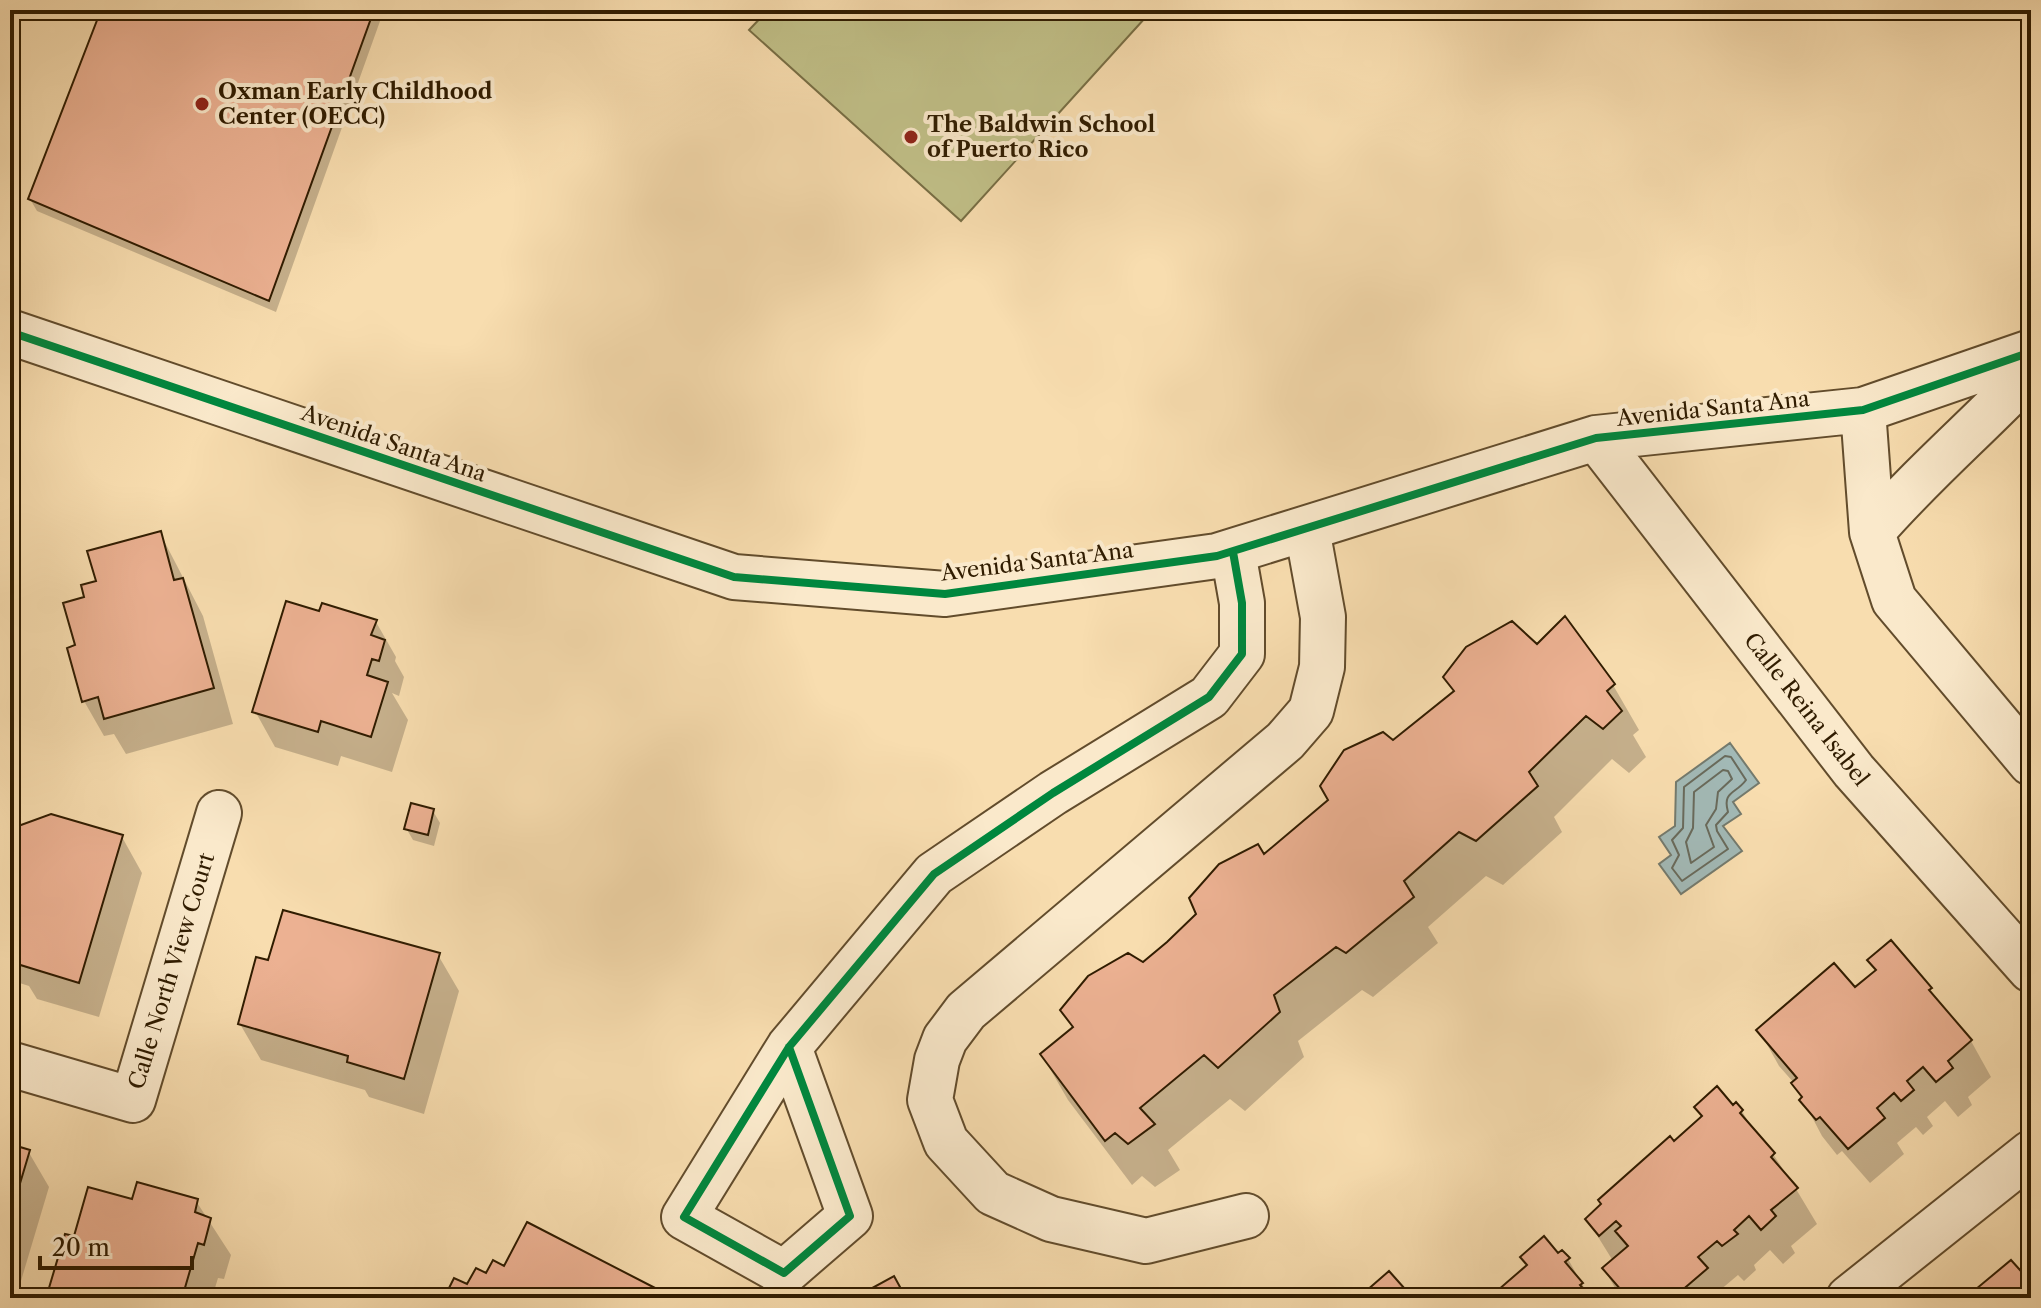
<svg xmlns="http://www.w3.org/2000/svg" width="2041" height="1308" font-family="'Libre Caslon Text',serif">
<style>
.green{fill:#c1c088;stroke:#786e44;stroke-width:2}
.water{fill:#a2b9b6;stroke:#747a6d;stroke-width:2}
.shadow{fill:#0003}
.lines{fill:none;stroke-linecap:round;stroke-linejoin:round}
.shore{stroke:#696a5b;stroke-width:2}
.building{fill:#ecb192;stroke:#301c00;stroke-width:2}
.minor-casing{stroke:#624c2c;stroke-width:48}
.minor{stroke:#fae9cb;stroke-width:44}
.cycleway-casing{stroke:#fae9cb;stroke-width:13}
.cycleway{stroke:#00873e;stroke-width:8}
.poi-dot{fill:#8f2418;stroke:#fae9cb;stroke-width:3}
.labels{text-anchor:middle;stroke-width:8;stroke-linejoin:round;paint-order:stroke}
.poi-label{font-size:22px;font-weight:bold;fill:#301c00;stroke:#fae9cb;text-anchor:start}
.street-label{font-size:22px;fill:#301c00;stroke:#fae9cb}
</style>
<rect width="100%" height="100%" fill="#f8ddaf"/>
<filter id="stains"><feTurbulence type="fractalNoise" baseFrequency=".0025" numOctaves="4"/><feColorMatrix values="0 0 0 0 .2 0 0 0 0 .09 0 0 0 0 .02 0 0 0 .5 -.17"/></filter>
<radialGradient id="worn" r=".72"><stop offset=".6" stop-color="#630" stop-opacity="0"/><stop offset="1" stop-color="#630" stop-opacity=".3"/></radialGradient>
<path class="green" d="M768 10H1136L1145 18 961 221 749 30Z"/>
<path class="water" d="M1730 743 1759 783 1733 802 1741 814 1723 826 1742 851 1681 894 1659 864 1671 855 1659 837 1675 826 1676 782Z"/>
<path class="shadow" d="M103 10H384L276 312 37 211 30 199Z
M160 533 203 616 233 724 126 754 114 734 104 736 84 701 77 646 87 598 98 582Z
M320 613 376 622 396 657 395 661 404 677 399 696 392 693 408 720 392 772 341 756 338 766 275 747 255 711Z
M1538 647 1613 685 1639 730 1633 735 1646 757 1629 773 1612 759 1554 817 1562 832 1503 885 1486 876 1428 927 1438 943 1373 997 1362 990 1298 1041 1304 1057 1245 1111 1230 1099 1168 1150 1180 1170 1155 1187 1142 1176 1132 1185 1068 1100 1042 1055 1073 1029 1062 1010 1144 964 1394 743 1454 693 1445 677Z
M433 811 440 823 434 846 413 840 406 828Z
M10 831 122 837 142 873 99 1017 37 999 29 986 10 980Z
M1891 943 1971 1041 1991 1077 1968 1097 1972 1105 1958 1117 1945 1101 1927 1117 1933 1126 1923 1135 1916 1127 1897 1143 1904 1154 1870 1183 1842 1151 1837 1155 1822 1136 1794 1083 1779 1066 1759 1030 1855 990 1877 972 1870 961Z
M438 955 459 991 424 1114 369 1097 365 1090 261 1060 240 1024 270 963Z
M1697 1107 1733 1108 1742 1111 1753 1130 1773 1154 1796 1189 1817 1224 1791 1246 1795 1253 1783 1264 1770 1250 1754 1265 1756 1270 1744 1281 1738 1275 1719 1291 1723 1298H1621L1604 1269 1613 1261 1587 1219 1703 1118Z
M10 1146 28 1151 49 1187 18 1291 10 1289Z
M196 1201 231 1255 224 1279 218 1278 212 1298H48L75 1239 133 1202Z
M1558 1256 1568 1259 1590 1298H1505L1501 1291 1528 1267 1522 1257Z"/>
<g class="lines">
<path class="shore" d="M1725 756 1731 757 1746 780C1736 794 1722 791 1728 812L1716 825 1717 831 1728 849 1682 881 1672 868 1679 855 1672 840 1683 828 1684 787Z
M1723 770 1728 771 1732 779 1718 792 1716 809 1706 825 1714 847 1691 863 1686 842 1693 828 1694 792Z"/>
</g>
<path class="building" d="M101 10H374L269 301 28 199Z
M161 531 174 580 183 578 214 688 104 719 98 697 82 702 67 648 75 645 63 603 84 597 81 585 96 581 87 551Z
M286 601 319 611 322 603 377 620 371 635 385 640 379 661 372 659 367 675 388 682 371 737 321 721 318 732 252 712Z
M1565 616 1615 684 1607 691 1622 711 1603 729 1586 716 1529 772 1538 786 1476 841 1459 832 1404 881 1414 897 1346 953 1336 947 1274 995 1280 1012 1218 1068 1204 1055 1140 1108 1155 1124 1128 1144 1115 1133 1105 1141 1040 1054 1073 1027 1060 1010 1088 976 1128 953 1143 962 1167 942 1196 914 1189 898 1219 864 1258 844 1264 854 1328 800 1320 786 1344 750 1383 732 1393 740 1454 691 1443 677 1466 647 1512 621 1537 644Z
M411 803 434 809 428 835 404 829Z
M51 814 123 835 79 983 14 963 18 953 10 951V829Z
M283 910 440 953 404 1079 347 1062 348 1056 238 1024 256 957 268 960Z
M1891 940 1932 988 1929 990 1972 1040 1948 1061 1953 1068 1936 1082 1923 1067 1907 1081 1914 1090 1901 1101 1894 1093 1877 1108 1885 1118 1848 1149 1820 1117 1816 1120 1799 1100 1802 1097 1791 1083 1797 1078 1756 1030 1834 963 1855 987 1876 970 1867 960Z
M1717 1086 1733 1105 1736 1102 1743 1110 1740 1113 1775 1153 1771 1157 1798 1188 1771 1210 1776 1216 1761 1230 1749 1216 1734 1230 1738 1234 1722 1246 1717 1241 1698 1257 1708 1268 1673 1298 1669 1295 1666 1298H1628L1602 1268 1628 1246 1615 1231 1621 1226 1616 1221 1599 1236 1585 1219 1601 1204 1598 1200 1670 1136 1674 1141 1702 1116 1694 1107Z
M10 1144 30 1150 10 1217Z
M137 1182 198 1199 195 1212 211 1218 204 1245 198 1243 182 1298H46L65 1234 74 1236 88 1187 132 1199Z
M527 1222 659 1290 654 1298H444L454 1278 467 1284 476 1268 486 1273 493 1260 504 1266Z
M1544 1236 1558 1253 1562 1250 1570 1258 1565 1262 1583 1283 1580 1285 1591 1298H1505L1498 1290 1527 1265 1520 1257Z
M2011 1260 2020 1270 2031 1261V1298H1984L1976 1289Z
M1389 1271 1413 1298H1358Z
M894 1276 906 1298H854Z
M930 1289 934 1298H914Z"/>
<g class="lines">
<g class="minor-casing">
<path id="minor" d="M10 332 734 577 945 594 1217 556 1596 438 1863 410 2031 352
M1863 410 1872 532 1894 600 2031 763
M1596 438 1854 771 2031 970
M1872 532C1921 475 1979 426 2031 371
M789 1047 850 1216 784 1273 684 1217 789 1047 934 874 1053 793 1209 697 1242 654V603L1233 552
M10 1064 133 1100 219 813
M1246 1216 1146 1241 1051 1219 993 1193 946 1142 930 1100 937 1060 945 1039 966 1011 1285 741 1311 711 1322 667 1323 617 1307 529
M1849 1298 2031 1153"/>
</g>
<use href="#minor" class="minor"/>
<g class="cycleway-casing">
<path id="cycleway" d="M10 332 734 577 945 594 1217 556 1596 438 1863 410 2031 352
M789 1047 850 1216 784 1273 684 1217 789 1047 934 874 1053 793 1209 697 1242 654V603L1233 552"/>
</g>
<use href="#cycleway" class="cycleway"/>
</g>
<g class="poi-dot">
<circle cx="202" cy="104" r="8"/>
<circle cx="911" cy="137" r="8"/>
</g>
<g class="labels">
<g class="poi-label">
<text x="218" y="99">Oxman Early Childhood<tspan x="218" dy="25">Center (OECC)</tspan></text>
<text x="927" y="132">The Baldwin School<tspan x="927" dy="25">of Puerto Rico</tspan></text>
</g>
<g class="street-label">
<text transform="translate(1713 408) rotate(-6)" y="8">Avenida Santa Ana</text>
<text transform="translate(394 443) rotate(19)" y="8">Avenida Santa Ana</text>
<text transform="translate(1037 561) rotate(-7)" y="8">Avenida Santa Ana</text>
<text transform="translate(1807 709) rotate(52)" y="8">Calle Reina Isabel</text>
<text transform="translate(171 971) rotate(-73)" y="8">Calle North View Court</text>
</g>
</g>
<rect width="2041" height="1308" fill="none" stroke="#f8ddaf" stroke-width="40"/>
<rect x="12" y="12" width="2017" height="1284" fill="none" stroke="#301c00" stroke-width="4"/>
<rect x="20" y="20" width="2001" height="1268" fill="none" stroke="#301c00" stroke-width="2"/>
<path d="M40 1256v12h152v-12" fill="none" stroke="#301c00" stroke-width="4"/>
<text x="52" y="1256" font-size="24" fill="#301c00" stroke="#fae9cb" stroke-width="6" paint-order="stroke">20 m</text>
<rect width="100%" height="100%" filter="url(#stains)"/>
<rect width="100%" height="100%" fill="url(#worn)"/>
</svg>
